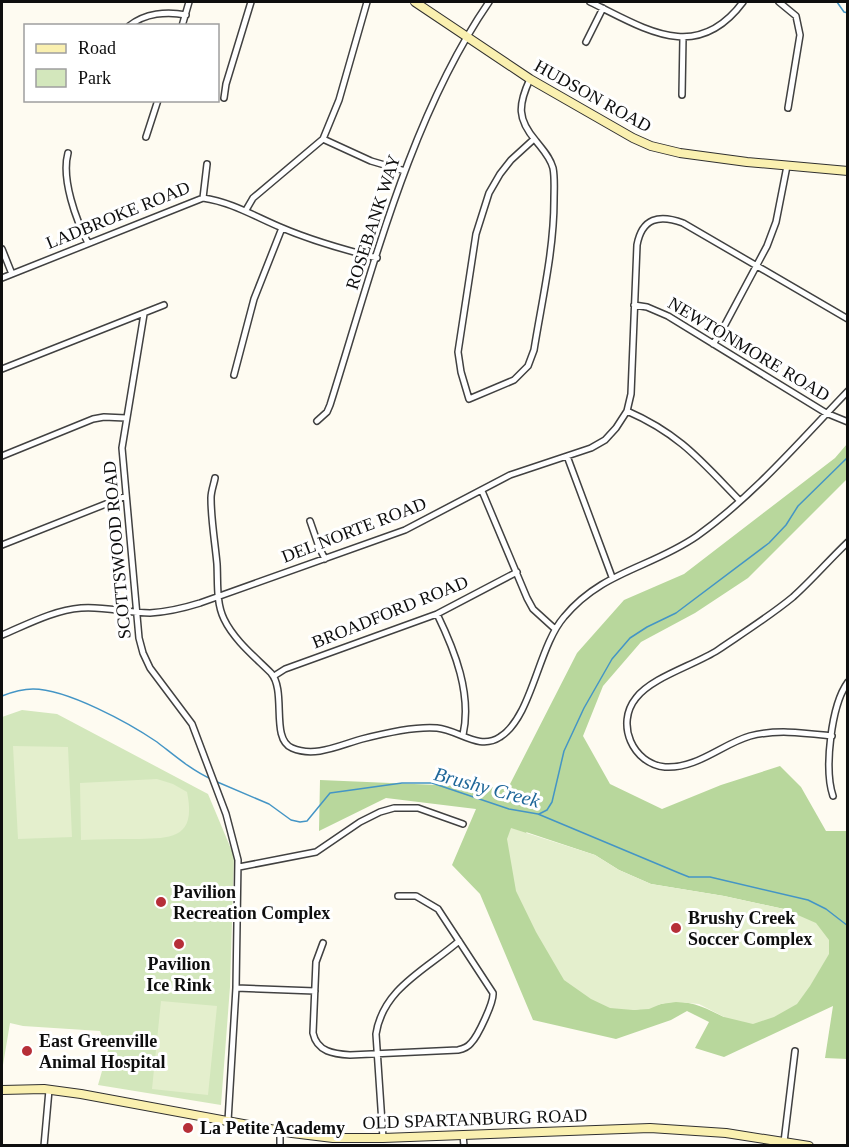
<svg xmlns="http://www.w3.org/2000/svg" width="849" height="1147" font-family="'Times New Roman',serif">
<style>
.green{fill:#d3e7bc}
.forest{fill:#b8d79c;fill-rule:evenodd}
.pitch{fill:#e4efcd}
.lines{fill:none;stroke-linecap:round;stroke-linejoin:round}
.stream{stroke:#4495c5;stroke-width:1.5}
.street-casing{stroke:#414141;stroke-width:8}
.secondary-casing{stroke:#303030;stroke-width:10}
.street{stroke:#fff;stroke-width:5}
.secondary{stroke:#faf0b0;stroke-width:8}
.poi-dot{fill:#b62f38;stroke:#fff;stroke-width:2}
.labels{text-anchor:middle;stroke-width:6;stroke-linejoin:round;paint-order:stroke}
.street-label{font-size:18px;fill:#0e0e0e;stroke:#fff}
.poi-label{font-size:18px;font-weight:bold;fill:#0e0e0e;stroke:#fff;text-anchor:start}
.water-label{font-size:20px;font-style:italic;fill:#1f6799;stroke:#fff}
</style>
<rect width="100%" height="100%" fill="#fefbf1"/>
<path class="green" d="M22 710 57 714 208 794 234 856 230 987 221 1105 98 1085 108 1050 100 1031 23 1026 10 1023 2 1071V717Z"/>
<path class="forest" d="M847 444V479L748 578 695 613 641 642 603 686 583 736 610 784 662 809 721 785 780 766 801 787 826 831H847V1059L825 1058 833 1006 724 1057 695 1048 709 1022 687 1011 671 1020 616 1039 533 1020 480 894 452 865 476 809 386 798 319 831 320 780 508 788 577 653 624 600 684 574 835 458ZM526 832 595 855 619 870 651 884 724 896 784 909 724 1017C704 1007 684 997 661 1004 651 1006 643 1009 633 1010Z"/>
<path class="pitch" d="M13 746 68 747 72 837 18 839Z
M157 779 173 784 187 792C197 840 170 838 134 839 116 839 99 839 81 840L80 783Z
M511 828 595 855 619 870 651 884 724 896 784 909 816 923 829 940V954L810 986 797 1004 774 1017 753 1024 724 1017 699 1004 676 1002 661 1004 649 1009 633 1010 610 1008 591 999 564 980 536 932 516 891 507 839Z
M161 1001 217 1006 208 1095 152 1089Z"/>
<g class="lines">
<path class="stream" d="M837 2 844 12 848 13
M2 696C12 692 22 689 33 689 67 689 129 723 157 742 174 755 191 770 211 779
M215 781 269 804 291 820 300 822 307 821 330 793 402 783H432L509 809 538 814 679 873 689 877H710L808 900 826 909 848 926
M539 814 547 810 552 802 564 751 584 708 612 659 630 638 647 627 676 613 769 543 786 525 798 506 848 457"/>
<g class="street-casing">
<path id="street" d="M590 2C644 28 696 65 743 2
M779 2 796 16 800 35 788 108
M129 26C145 13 167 11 186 15
M182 26 189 2
M586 42 603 8
M530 79C518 105 517 119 536 141 543 150 550 157 553 168 555 178 554 190 554 200 554 250 542 300 534 350L528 366 514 380 469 399 461 372 458 352 476 234 489 193 500 174 511 160 534 139
M682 95 683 37
M224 98 226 84 251 2
M146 137 158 100
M323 139 371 161 405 171
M68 153C61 179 76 220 88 243
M203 198 207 164
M246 210 253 198 323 139 339 100 367 2
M2 249 12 274
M2 278 203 198C231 202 254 216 280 227 310 240 345 250 377 258
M634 305 647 307 668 316 826 413 848 422
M144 314 122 448 139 638 143 653 150 668 192 724 226 814 238 860 236 988 228 1121
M713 344 720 334 767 246 776 222 787 166
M2 369 164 305
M234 375 254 299 282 228
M627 411C680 434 702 462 740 501
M317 421 327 412 330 405C372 272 410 117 489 2
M2 456 93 419 104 417 126 418
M567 456 612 577
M215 478C214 484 211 491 211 498 211 520 215 542 217 564 218 582 216 603 224 619 234 640 255 657 271 673 287 691 270 739 292 748 315 758 340 745 362 739 385 733 414 726 437 728 459 730 479 751 500 737 532 717 538 647 564 617 602 571 651 568 697 536 754 495 799 442 848 391
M482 491 527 598 533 609 555 629
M310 521 319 547 325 559
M2 545 126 496
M437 614C455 651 472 694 463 735
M2 635C26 625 54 610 81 608 104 606 127 613 150 613 167 612 184 608 200 603L405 530 510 475 591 448 605 440 616 428 627 411 631 394 637 245C642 218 659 214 683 223L848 319
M274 676 285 669 437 614 517 572
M832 736C805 733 777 729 750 736 722 744 697 769 665 767 633 764 615 724 636 698 652 677 695 665 718 650 743 633 770 616 793 597 812 580 829 560 848 542
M833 796C824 769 831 705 848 682
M239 867 316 852 360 822 380 812 394 808H418L463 824
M323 943 316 962 313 1033C317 1052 334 1054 350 1055L458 1050C463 1049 468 1047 471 1043 478 1036 494 1002 493 993L438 909 416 896H398
M236 988 315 991
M463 1135 464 1146
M383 1138 376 1034C383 988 427 969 459 941
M784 1142 795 1051
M44 1146 49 1090
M280 1146V1130"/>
</g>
<g class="secondary-casing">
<path id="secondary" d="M415 2 530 79 633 138 651 146 680 153 747 162 848 171
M2 1090 44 1089 81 1094 292 1133 333 1138H383L650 1128 726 1133 809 1146"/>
</g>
<use href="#street" class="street"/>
<use href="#secondary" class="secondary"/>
</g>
<g class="poi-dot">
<circle cx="161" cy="902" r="6"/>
<circle cx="676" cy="928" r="6"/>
<circle cx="179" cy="944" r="6"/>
<circle cx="27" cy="1051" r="6"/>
<circle cx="188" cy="1128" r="6"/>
</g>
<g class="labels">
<g class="street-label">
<text transform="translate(593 96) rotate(29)" y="6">HUDSON ROAD</text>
<text transform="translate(118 215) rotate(-22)" y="6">LADBROKE ROAD</text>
<text transform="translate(373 222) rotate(-72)" y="6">ROSEBANK WAY</text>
<text transform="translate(749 349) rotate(31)" y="6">NEWTONMORE ROAD</text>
<text transform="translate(354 530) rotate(-21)" y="6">DEL NORTE ROAD</text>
<text transform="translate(117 550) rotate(-95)" y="6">SCOTTSWOOD ROAD</text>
<text transform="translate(390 612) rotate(-22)" y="6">BROADFORD ROAD</text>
<text transform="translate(475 1119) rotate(-2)" y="6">OLD SPARTANBURG ROAD</text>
</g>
<g class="poi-label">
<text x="173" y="898">Pavilion<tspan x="173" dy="21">Recreation Complex</tspan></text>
<text x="688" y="924">Brushy Creek<tspan x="688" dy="21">Soccer Complex</tspan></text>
<text x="179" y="970" text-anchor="middle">Pavilion<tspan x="179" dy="21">Ice Rink</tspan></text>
<text x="39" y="1047">East Greenville<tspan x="39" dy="21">Animal Hospital</tspan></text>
<text x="200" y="1134">La Petite Academy</text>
</g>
<g class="water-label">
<text transform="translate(487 787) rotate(15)" y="7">Brushy Creek</text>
</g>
</g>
<rect width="849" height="1147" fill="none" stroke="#0e0e0e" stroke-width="6"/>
<rect x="24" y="24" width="195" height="78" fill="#ffffff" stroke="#9f9f9f" stroke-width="1.5"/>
<rect x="36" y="44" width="30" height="9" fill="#faf0b0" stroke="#9f9f9f" stroke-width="1.5"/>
<text x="78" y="54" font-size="18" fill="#0e0e0e">Road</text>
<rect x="36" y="69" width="30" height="18" fill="#d3e7bc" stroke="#9f9f9f" stroke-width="1.5"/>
<text x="78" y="84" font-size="18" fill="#0e0e0e">Park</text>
</svg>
